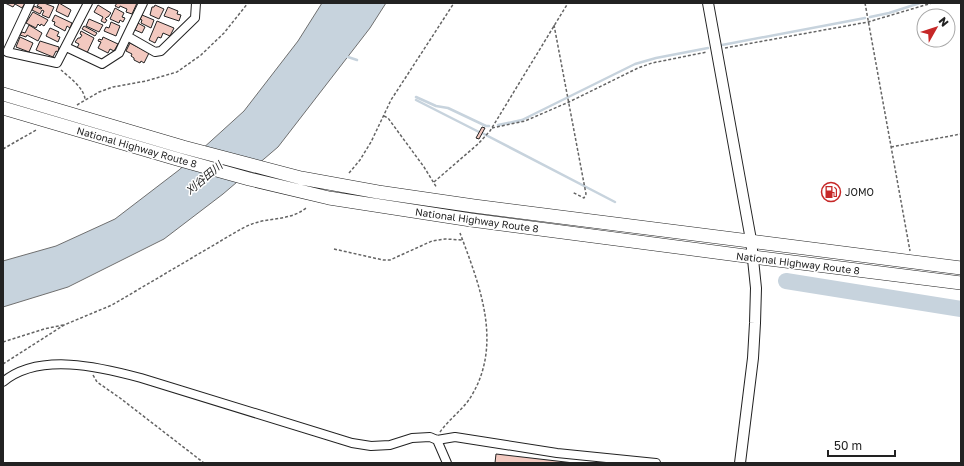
<svg xmlns="http://www.w3.org/2000/svg" width="964" height="466" font-family="'Golos Text','Noto Sans JP',sans-serif">
<style>
.water{fill:#c7d3dd;stroke:#6f6f6f}
.lines{fill:none;stroke-linecap:round;stroke-linejoin:round}
.stream{stroke:#c7d3dd;stroke-width:2.5}
.river{stroke:#c7d3dd;stroke-width:16}
.building{fill:#f3c9c0;stroke:#222}
.minor-casing{stroke:#222;stroke-width:10}
.tertiary-casing{stroke:#222;stroke-width:12}
.trunk-casing{stroke:#222;stroke-width:14}
.path{stroke:#646464;stroke-width:1.5;stroke-dasharray:3 2;stroke-linecap:butt}
.minor{stroke:#fff;stroke-width:8}
.tertiary{stroke:#fff;stroke-width:10}
.trunk{stroke:#fff;stroke-width:13}
.labels{text-anchor:middle;stroke-width:3;stroke-linejoin:round;paint-order:stroke}
.street-label{font-size:10px;fill:#222;stroke:#fff}
.poi-label{font-size:10px;fill:#222;stroke:#fff;text-anchor:start}
.water-label{font-size:11px;font-style:italic;fill:#222;stroke:#fff}
</style>
<rect width="100%" height="100%" fill="#fff"/>
<path class="water" d="M322 3H386L370 28 278 147 223 194 164 239 68 287 3 307V261L56 246 115 219 179 170 244 111 298 41Z"/>
<g class="lines">
<path class="stream" d="M870 17 889 13 920 3
M722 45 865 18
M345 56 357 60
M416 97 436 106 448 108 486 126H489
M416 100 479 132
M498 125 522 120 635 64 656 58 708 48
M482 133 615 202"/>
<path class="river" d="M786 281 961 309"/>
</g>
<path class="building" d="M5 3H25L22 8 15 4 13 7Z
M39 3H44L54 7 49 18 42 15 44 11 42 10 40 14 32 10 34 6 41 9 42 8 37 6Z
M59 3 71 10 68 17 56 11Z
M117 3H137L132 14 126 12 127 9 120 6 119 8 115 6Z
M98 5 111 13 108 17H107L105 19 107 20 105 23 101 21 103 17 94 12Z
M155 5 164 9 159 19 150 15 152 7H154Z
M168 7 178 11 177 14 181 15 179 21 164 16Z
M115 8 124 13 122 17 125 18 123 22 120 20 119 23 110 19Z
M33 12 48 20 44 26 41 24 40 26 38 24 36 28 26 23Z
M55 15 72 23 70 28 67 26 65 31 54 25 55 22 52 21Z
M142 15 154 20 151 28 141 23 142 20 140 19Z
M89 19 103 25 99 32 86 26Z
M157 21 174 28 170 36 163 33 161 38 158 37 155 43 149 40Z
M111 22 120 26 116 36 104 31 106 27 109 28Z
M138 23 145 27 142 33 135 30Z
M29 25 42 33 38 41 27 35 26 37 20 35 22 32 25 33Z
M84 26 97 33 95 36 82 29Z
M50 28 59 32 57 36 60 37 58 42 46 36Z
M81 31 94 38 87 53 77 48 79 44 75 42 78 38H80L82 35 80 34Z
M20 37 33 43 29 52 16 47Z
M103 37 118 44 114 51 110 49 108 53 98 48 101 42 98 41 99 39 102 40Z
M40 41 59 47 58 52 56 51 53 57 36 50Z
M130 43 149 53 144 63 141 61 140 63 134 60V58L131 56 132 54 126 51Z
M482 127 485 128 479 139 476 138Z
M496 454 574 463H495Z"/>
<g class="lines">
<g class="minor-casing">
<path id="minor" d="M30 3 7 52 57 63 88 3
M127 36 143 3
M66 47 102 64 119 53 127 36 155 52 161 51 195 18 196 3
M3 382C39 352 100 367 141 378L352 443 371 446 390 445 412 438 430 437 437 440 455 437 557 453 656 463
M437 440 447 463"/>
</g>
<g class="tertiary-casing">
<path id="tertiary" d="M708 3 751 240 756 288 755 323 753 358 740 463"/>
</g>
<g class="trunk-casing">
<path id="trunk" d="M3 94 183 147 301 178 378 192 474 206 961 268
M3 108 177 159 249 179 329 198 471 220 753 257 961 283"/>
</g>
<path class="path" d="M865 3 910 251
M554 25 586 194 584 198 572 192
M725 48 868 22 932 3
M61 70C69 77 84 88 85 99
M77 105 99 92 113 87 146 81 177 72 201 55 224 33 248 3
M384 116 388 118 424 167 437 188
M492 128 525 121 569 102 638 68 652 63 707 52
M891 147 961 134
M3 149 36 130
M349 173 360 160 371 142 391 100 454 3
M434 182 478 144 490 131 568 3
M334 249 383 260H390L432 241 445 239 463 240
M3 342 44 329 63 325
M3 364 64 325 112 305 241 229C244 228 248 225 252 224 270 217 290 221 306 208
M93 375 97 382 120 398 204 463
M440 432C449 419 464 409 472 395 503 342 479 284 460 233"/>
<use href="#minor" class="minor"/>
<use href="#tertiary" class="tertiary"/>
<use href="#trunk" class="trunk"/>
</g>
<defs>
<g id="fuel-ring" transform="scale(1)"><circle r="9.5" fill="#fff" stroke="#c62828" stroke-width="1.5"/><path d="M-5.5-6h7V0h2V4h1.3V-2.5L3-4.5l.8-.8L6-3V5H2.5V1h-1V6h-7ZM-4.2-4.7v3.2H.2V-4.7Z" fill="#c62828"/></g>
</defs>
<g fill-rule="evenodd">
<use href="#fuel-ring" x="831" y="192"/>
</g>
<g class="labels">
<g class="street-label">
<text transform="translate(137 147) rotate(16)" y="4">National Highway Route 8</text>
<text transform="translate(477 220) rotate(8)" y="4">National Highway Route 8</text>
<text transform="translate(798 263) rotate(7)" y="4">National Highway Route 8</text>
</g>
<g class="poi-label">
<text x="845" y="196">JOMO</text>
</g>
<g class="water-label">
<text transform="translate(204 178) rotate(-40)" y="4">刈谷田川</text>
</g>
</g>
<rect width="964" height="466" fill="none" stroke="#222222" stroke-width="8"/>
<g transform="translate(936 28) rotate(51)"><circle r="19" fill="#ffffff" stroke="#a7a7a7"/>
<path d="M0-3L7 15L0 10L-7 15Z" fill="#c62828"/>
<text y="-6" font-size="11" font-weight="bold" text-anchor="middle" fill="#222222">N</text>
</g>
<path d="M828 450v6h67v-6" fill="none" stroke="#222222" stroke-width="2"/>
<text x="834" y="450" font-size="12" fill="#222222" stroke="#ffffff" stroke-width="3" paint-order="stroke">50 m</text>
</svg>
